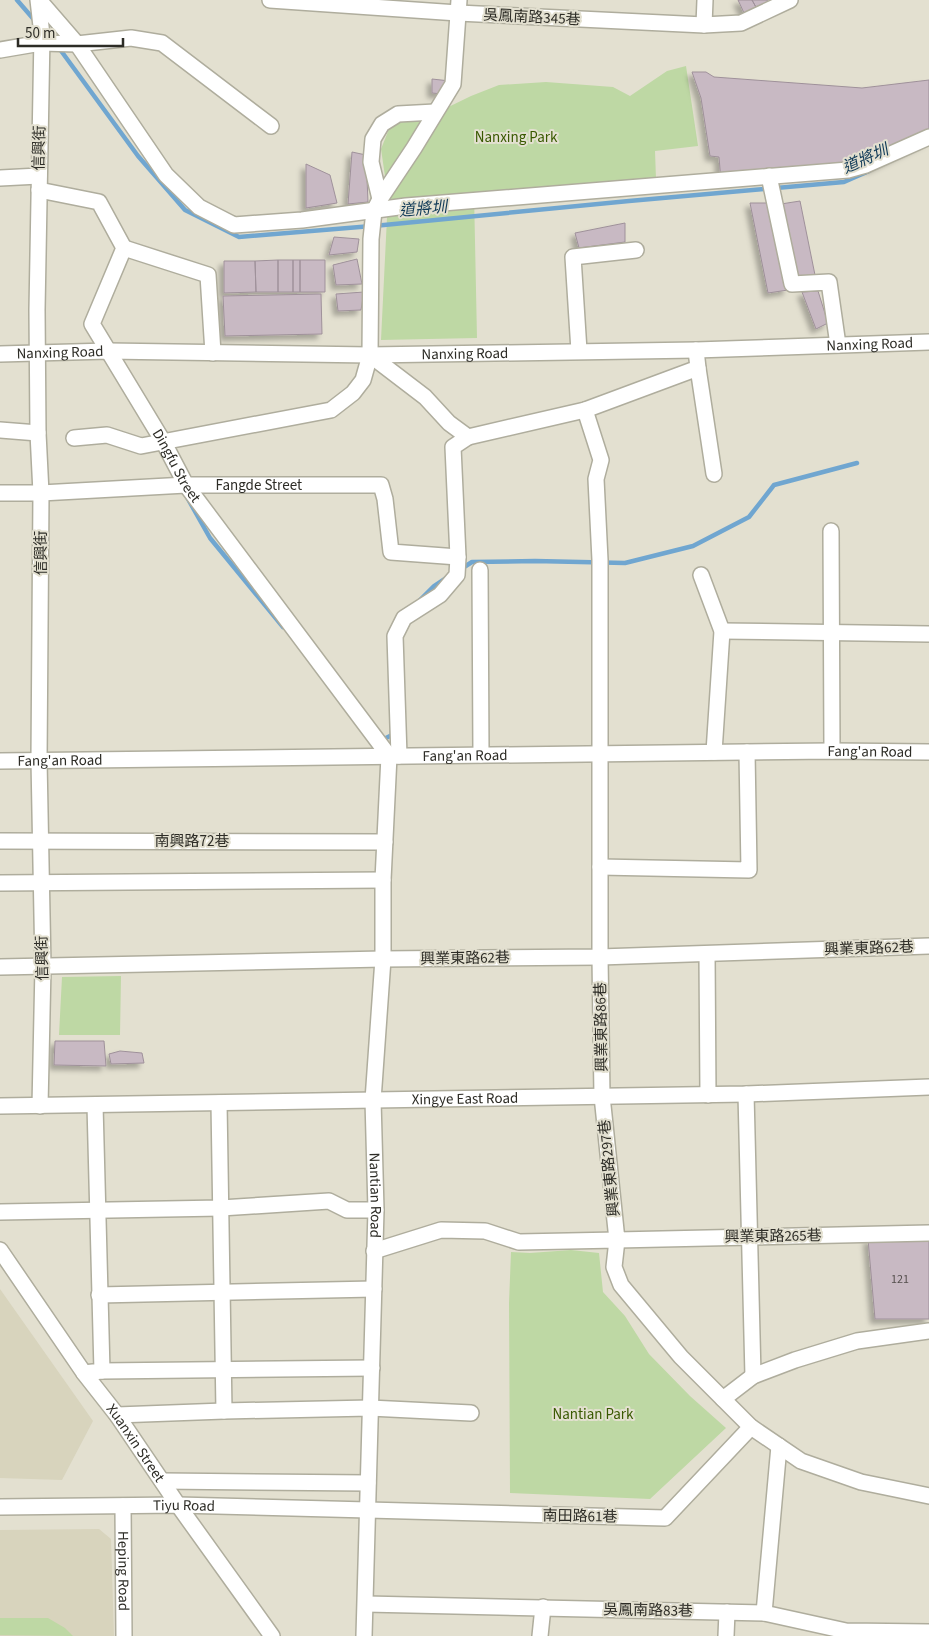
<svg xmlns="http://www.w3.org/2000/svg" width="929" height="1636" font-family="'Source Sans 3','Noto Sans TC',sans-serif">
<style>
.built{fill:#d8d4bd}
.green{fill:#bed8a4}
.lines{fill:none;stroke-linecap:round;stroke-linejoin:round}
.stream{stroke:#70a6d0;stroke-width:4.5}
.building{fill:#c8b9c3;stroke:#9f919a;filter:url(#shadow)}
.minor-casing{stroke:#afad9d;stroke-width:18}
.minor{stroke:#fff;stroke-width:15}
.labels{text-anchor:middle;stroke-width:4;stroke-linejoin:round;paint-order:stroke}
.number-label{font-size:12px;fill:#544f4d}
.street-label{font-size:15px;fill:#2d2c26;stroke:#e3e0d0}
.park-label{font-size:15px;fill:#395900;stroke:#e3e0d0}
.water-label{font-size:16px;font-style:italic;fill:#113b58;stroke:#e3e0d0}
</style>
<defs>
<filter id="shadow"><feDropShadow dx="-4.5" dy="4.5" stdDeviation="2.5" flood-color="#0004"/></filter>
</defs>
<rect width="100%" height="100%" fill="#e3e0d0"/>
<path class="built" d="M0 1289 93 1421 62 1480 0 1478Z
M99 1529 111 1539 114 1636H0V1530Z"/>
<path class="green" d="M686 66 698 146 655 151 656 179 474 193 477 338 381 340 388 197 381 149 389 129 407 117 432 115 471 96 499 85 546 82 613 87 630 96 667 71Z
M121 976 120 1035H59L62 977Z
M571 1250 599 1253 603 1292 625 1316 649 1354 690 1396 726 1428 650 1499 510 1493 509 1303 511 1252 530 1253Z
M0 1618H48L65 1628 73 1636 0 1635Z"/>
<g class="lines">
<path class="stream" d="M17 0 36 22
M59 48 138 156 185 210 239 237 384 225 629 201 844 182 869 171
M188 499 210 538 283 627
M461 569 472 562 535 561 625 563 693 546 749 517 774 485 857 463
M418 602 434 586 446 578
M380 741 392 735V731"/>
</g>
<path class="building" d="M738 0H752L757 9 745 15Z
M752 0H767L769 4 757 9Z
M692 72H706L714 77 862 88 929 80V141L874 168 721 181 719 157 710 156 701 98Z
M432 79 450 81 442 94 432 93Z
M352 152 366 155 368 202 348 204Z
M306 164 330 175 337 203 306 208Z
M800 201 815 275 796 276 781 204Z
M750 203H768L788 290 768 293Z
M625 223V242L579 248 575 233Z
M334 237 359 239 357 252 329 255Z
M357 259 362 284 336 285 333 265Z
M278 260H293V292H278Z
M278 260V292H256L255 261Z
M293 260H300V292H293Z
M300 260H325V292H300Z
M224 261H255L256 292 224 293Z
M818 291 828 323 816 329 802 292Z
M364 292 361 310 338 311 336 294Z
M321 294 322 334 225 336 223 296Z
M55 1041H104L106 1066 54 1065Z
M120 1051 142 1053 144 1063 111 1064 109 1054Z
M868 1239H929V1319H875Z"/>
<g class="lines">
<g class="minor-casing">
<g id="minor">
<path d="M38 0 42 35 37 310 38 433 41 493 39 760 43 967 40 1106"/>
<path d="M39 0 77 44 166 175 199 207 234 225 302 220 406 206 848 170 866 165 929 137"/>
<path d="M270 0 458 13 704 25 741 23 790 0"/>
<path d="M704 25 705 0"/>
<path d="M0 50 41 43 77 44 131 38 162 43 271 126"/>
<path d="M769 176 792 284 829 282 838 345"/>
<path d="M0 178 39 176"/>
<path id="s1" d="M39 190 99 202 124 248 92 324 164 443 186 485 389 756 383 880V959L373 1100 376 1210 364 1636"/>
<path d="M380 199 371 162 373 139 382 124 398 114 435 112"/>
<path d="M124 248 208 275 213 353"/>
<path d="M579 351 573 257 636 250"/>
<path id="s2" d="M0 354 108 351 370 355 696 350 929 342"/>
<path d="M698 368 714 474"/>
<path d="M585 410 601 460 596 479 600 560V957L602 1096 617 1240 929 1233"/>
<path d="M0 430 38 433"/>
<path d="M468 437 585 410 698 368 696 350"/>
<path d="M74 438 107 435 141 446 331 410 353 393 363 380 370 355"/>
<path id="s3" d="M0 493H41L186 485H381L385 499 391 552 458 557"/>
<path d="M831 531 832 751"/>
<path d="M480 570 481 755"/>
<path d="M701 575 722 631 714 752"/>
<path d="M722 631 929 634"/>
<path d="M399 756 395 636 404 618 440 595 457 575 458 557 453 447 468 437 449 423 425 397 370 355 371 239 374 211 380 199 414 148 453 84 459 0"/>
<path id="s4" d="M0 761 832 751 929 752"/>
<path d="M0 841 385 842"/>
<path d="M600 867 749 870 747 752"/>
<path d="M0 883 383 880"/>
<path d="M707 954 708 1095"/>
<path d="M0 967 383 959 600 957 929 946"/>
<path d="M746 1094 753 1376"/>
<path d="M219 1103 224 1411"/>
<path id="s5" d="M0 1106 746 1094 929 1087"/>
<path d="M0 1212 221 1208 329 1201 347 1210H376"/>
<path id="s6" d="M0 1250 84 1373 117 1415 178 1505 272 1636"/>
<path d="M374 1251 441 1230 485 1231 519 1242 617 1240 614 1267 621 1285 681 1357 751 1427 801 1461 861 1482 929 1496"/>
<path d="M99 1295 374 1289"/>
<path d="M102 1371 372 1368"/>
<path d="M84 1373 102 1371 95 1105"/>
<path d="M723 1399 753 1376 795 1360 857 1341 929 1331"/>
<path d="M117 1415 224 1411 370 1408 471 1413"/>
<path d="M162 1481 368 1483"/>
<path id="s7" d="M123 1506 124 1636"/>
<path id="s8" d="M0 1507 178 1505 665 1518 751 1427"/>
<path d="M366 1604 764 1613 846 1631 929 1632"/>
<path d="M764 1613 779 1446"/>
<path d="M540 1636 543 1607"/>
<path d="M726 1636 727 1612"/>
</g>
</g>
<use href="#minor" class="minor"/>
</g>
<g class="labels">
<g class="number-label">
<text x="900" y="1283">121</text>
</g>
<g class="street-label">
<text transform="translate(532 17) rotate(3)" y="5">吳鳳南路345巷</text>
<text transform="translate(39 148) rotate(-89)" y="5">信興街</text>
<text dy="5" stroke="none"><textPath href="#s2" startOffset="870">Nanxing Road</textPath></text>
<text dy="5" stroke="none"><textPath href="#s2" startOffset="60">Nanxing Road</textPath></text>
<text dy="5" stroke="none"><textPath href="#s2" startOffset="465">Nanxing Road</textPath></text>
<text dy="5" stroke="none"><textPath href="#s1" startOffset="361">Dingfu Street</textPath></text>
<text dy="5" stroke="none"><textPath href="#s3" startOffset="259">Fangde Street</textPath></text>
<text transform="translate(41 553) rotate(-90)" y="5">信興街</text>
<text dy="5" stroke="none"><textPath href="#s4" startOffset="870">Fang'an Road</textPath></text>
<text dy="5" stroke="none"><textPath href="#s4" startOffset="465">Fang'an Road</textPath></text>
<text dy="5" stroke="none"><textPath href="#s4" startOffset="60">Fang'an Road</textPath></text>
<text x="192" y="846">南興路72巷</text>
<text transform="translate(869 948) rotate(-2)" y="5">興業東路62巷</text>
<text transform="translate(42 958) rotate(-91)" y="5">信興街</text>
<text transform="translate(465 958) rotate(-1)" y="5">興業東路62巷</text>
<text transform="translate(601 1027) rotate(-91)" y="5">興業東路86巷</text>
<text dy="5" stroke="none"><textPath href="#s5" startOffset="465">Xingye East Road</textPath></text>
<text transform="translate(609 1168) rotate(-96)" y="5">興業東路297巷</text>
<text dy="5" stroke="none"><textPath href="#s1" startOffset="1161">Nantian Road</textPath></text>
<text transform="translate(773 1236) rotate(-1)" y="5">興業東路265巷</text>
<text dy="5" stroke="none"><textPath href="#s6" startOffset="236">Xuanxin Street</textPath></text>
<text dy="5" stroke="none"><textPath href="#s8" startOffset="184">Tiyu Road</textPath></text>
<text transform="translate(580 1516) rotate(1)" y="5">南田路61巷</text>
<text dy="5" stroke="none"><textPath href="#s7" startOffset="65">Heping Road</textPath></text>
<text transform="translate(648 1610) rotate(1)" y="5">吳鳳南路83巷</text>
</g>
<g class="park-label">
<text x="516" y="142">Nanxing Park</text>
<text x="593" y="1419">Nantian Park</text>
</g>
<g class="water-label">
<text transform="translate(865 158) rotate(-24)" y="6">道將圳</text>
<text transform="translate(423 208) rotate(-5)" y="6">道將圳</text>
</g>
</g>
<path d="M18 38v8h105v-8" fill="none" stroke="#2d2c26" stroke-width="2.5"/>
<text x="25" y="38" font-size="15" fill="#2d2c26" stroke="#e3e0d0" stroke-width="4" paint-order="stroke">50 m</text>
</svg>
